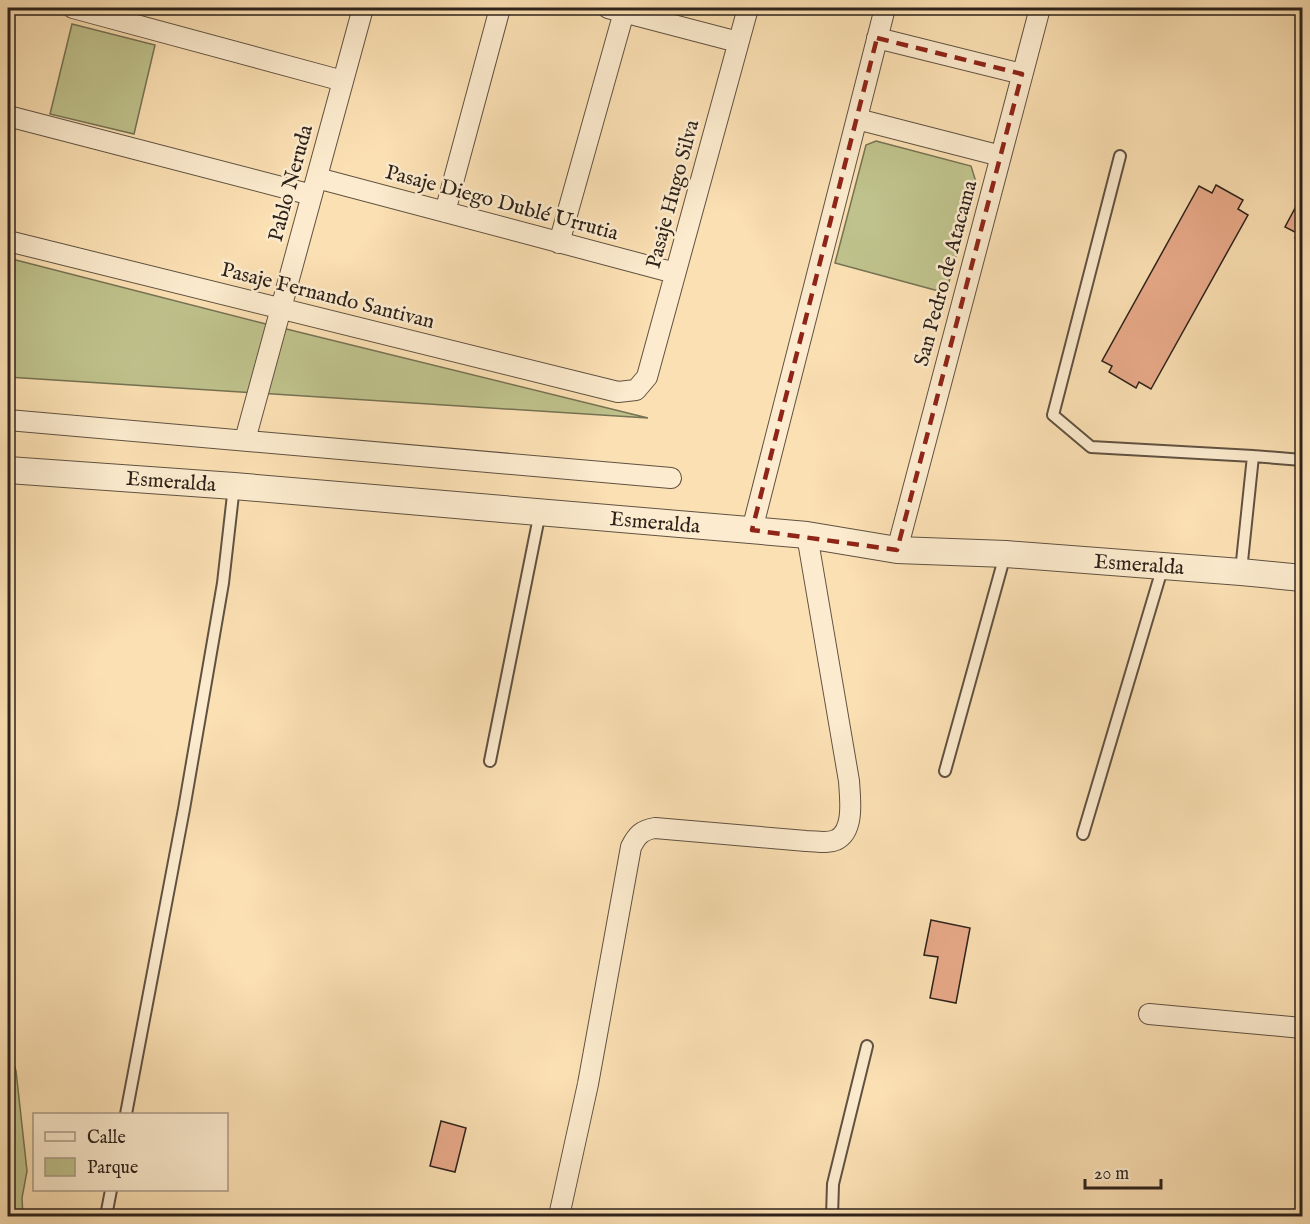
<svg xmlns="http://www.w3.org/2000/svg" width="1310" height="1224" font-family="'IM FELL English',serif">
<style>
.green{fill:#bfc28c;stroke:#767254;stroke-width:1.5}
.building{fill:#e9aa8a;stroke:#2d221b;stroke-width:1.5}
.lines{fill:none;stroke-linecap:round;stroke-linejoin:round}
.service-casing{stroke:#605241;stroke-width:14}
.minor-casing{stroke:#605241;stroke-width:22}
.tertiary-casing{stroke:#605241;stroke-width:28}
.service{stroke:#fcebce;stroke-width:10}
.minor{stroke:#fcebce;stroke-width:20}
.tertiary{stroke:#fcebce;stroke-width:26}
.marked{fill:none;stroke:#8f2418;stroke-width:4.5;stroke-dasharray:12 8;stroke-linejoin:round}
.labels{text-anchor:middle;stroke-width:5;stroke-linejoin:round;paint-order:stroke}
.street-label{font-size:21px;fill:#2d221b;stroke:#fcebce}
</style>
<rect width="100%" height="100%" fill="#fbe0b3"/>
<filter id="stains"><feTurbulence type="fractalNoise" baseFrequency=".00333" numOctaves="4"/><feColorMatrix values="0 0 0 0 .2 0 0 0 0 .09 0 0 0 0 .02 0 0 0 .5 -.17"/></filter>
<radialGradient id="worn" r=".72"><stop offset=".6" stop-color="#630" stop-opacity="0"/><stop offset="1" stop-color="#630" stop-opacity=".3"/></radialGradient>
<path class="green" d="M72 24 155 45 134 134 50 114Z
M876 141 971 166 976 182 946 293 835 263 866 145Z
M8 258 266 324 648 418 8 377Z
M8 1046 16 1071 27 1171 22 1198 23 1216H8Z"/>
<path class="building" d="M1216 185 1243 200 1238 209 1248 215 1151 389 1139 382 1136 388 1109 372 1112 366 1102 361 1199 186 1212 193Z
M1302 195V242L1295 238 1297 233 1285 227Z
M931 920 970 928 956 1003 930 998 938 957 924 955Z
M441 1121 466 1128 455 1172 430 1166Z"/>
<g class="lines">
<g class="service-casing">
<path id="service" d="M1120 156 1053 415 1091 447 1253 456 1302 460
M1241 571 1253 456
M490 761 540 512
M945 771 1005 555
M1083 834 1163 566
M126 1114 184 809 223 583 234 486
M106 1216 111 1190
M832 1216 833 1184 867 1046"/>
</g>
<g class="minor-casing">
<path id="minor" d="M73 8 343 81
M608 8 738 42
M877 38 1022 74
M8 116 312 195
M857 119 1001 156
M317 178 675 273
M445 212 500 8
M8 241 618 392 636 390 647 377 748 8
M559 243 624 12
M8 420 671 478
M245 440 363 8
M752 530 885 8
M897 550 1040 8
M1149 1014 1302 1028
M559 1216 588 1084 631 847C637 835 642 830 655 828L806 841C816 841 827 844 836 840 855 831 850 798 849 781L807 535"/>
</g>
<g class="tertiary-casing">
<path id="tertiary" d="M8 470 234 486 807 535 897 550 1006 554 1241 572 1302 578"/>
</g>
<use href="#service" class="service"/>
<use href="#minor" class="minor"/>
<use href="#tertiary" class="tertiary"/>
</g>
<path class="marked" d="M877 38 1022 74 897 550 752 530Z"/>
<g class="labels">
<g class="street-label">
<text transform="translate(290 183) rotate(-75)" y="7">Pablo Neruda</text>
<text transform="translate(672 194) rotate(-75)" y="7">Pasaje Hugo Silva</text>
<text transform="translate(502 202) rotate(15)" y="7">Pasaje Diego Dublé Urrutia</text>
<text transform="translate(945 273) rotate(-75)" y="7">San Pedro de Atacama</text>
<text transform="translate(328 295) rotate(14)" y="7">Pasaje Fernando Santivan</text>
<text transform="translate(171 481) rotate(4)" y="7">Esmeralda</text>
<text transform="translate(655 522) rotate(5)" y="7">Esmeralda</text>
<text transform="translate(1139 564) rotate(4)" y="7">Esmeralda</text>
</g>
</g>
<rect width="1310" height="1224" fill="none" stroke="#fbe0b3" stroke-width="30"/>
<rect x="9" y="9" width="1292" height="1206" fill="none" stroke="#2d221b" stroke-width="3"/>
<rect x="15" y="15" width="1280" height="1194" fill="none" stroke="#2d221b" stroke-width="1.5"/>
<rect x="33" y="1113" width="195" height="78" fill="#fcebce" stroke="#a99b86" stroke-width="1.5"/>
<rect x="45" y="1132" width="30" height="9" fill="#fcebce" stroke="#a99b86" stroke-width="1.5"/>
<text x="87" y="1143" font-size="18" fill="#2d221b">Calle</text>
<rect x="45" y="1158" width="30" height="18" fill="#bfc28c" stroke="#a99b86" stroke-width="1.5"/>
<text x="87" y="1173" font-size="18" fill="#2d221b">Parque</text>
<path d="M1085 1179v9h76v-9" fill="none" stroke="#2d221b" stroke-width="3"/>
<text x="1094" y="1179" font-size="18" fill="#2d221b" stroke="#fcebce" stroke-width="4.5" paint-order="stroke">20 m</text>
<rect width="100%" height="100%" filter="url(#stains)"/>
<rect width="100%" height="100%" fill="url(#worn)"/>
</svg>
